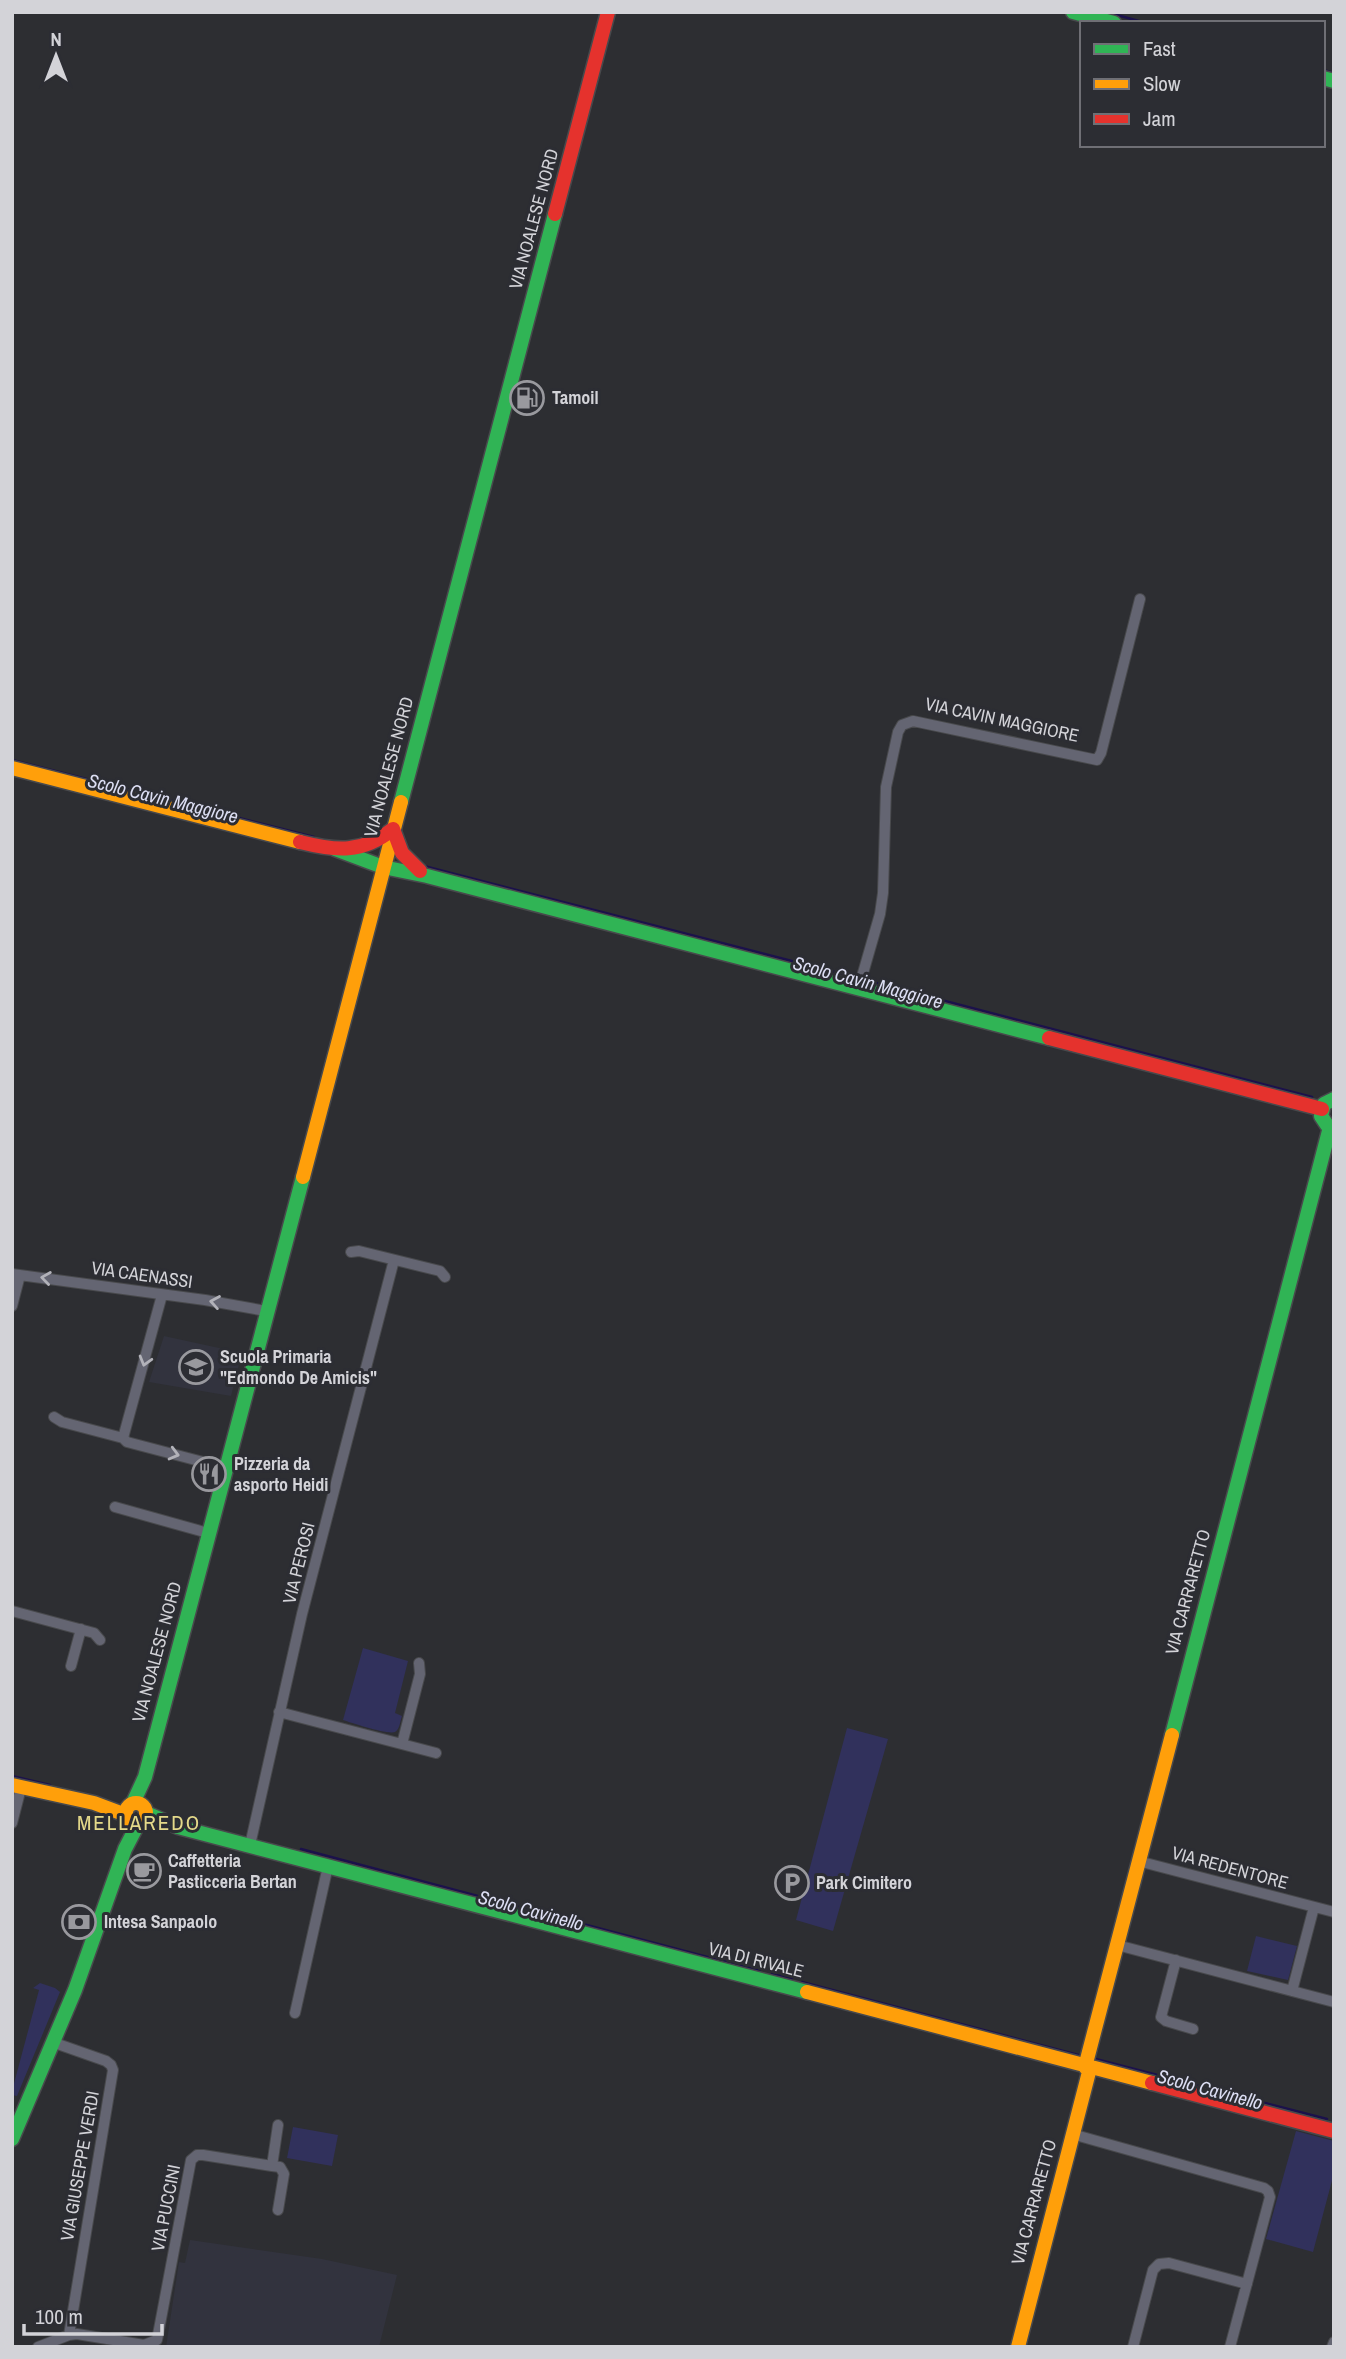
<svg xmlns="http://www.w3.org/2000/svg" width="1346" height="2359" font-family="'Archivo Narrow',sans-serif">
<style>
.built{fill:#32333e}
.green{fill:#31315c}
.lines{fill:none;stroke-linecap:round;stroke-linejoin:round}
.stream{stroke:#1b114b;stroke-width:2.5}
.street-casing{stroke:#48494c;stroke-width:12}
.fast-casing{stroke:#48494c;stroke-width:17}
.slow-casing{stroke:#48494c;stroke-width:17}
.jam-casing{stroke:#48494c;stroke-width:17}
.street{stroke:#646572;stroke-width:10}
.fast{stroke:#30b455;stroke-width:14}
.slow{stroke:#ff9f0a;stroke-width:14}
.jam{stroke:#e5322d;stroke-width:14}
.oneway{stroke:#b2b2b9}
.labels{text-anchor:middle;stroke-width:6;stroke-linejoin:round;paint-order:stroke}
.street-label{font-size:18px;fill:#d3d3d8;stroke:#2c2d33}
.poi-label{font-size:18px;font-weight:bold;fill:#d3d3d8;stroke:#2c2d33;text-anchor:start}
.water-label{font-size:19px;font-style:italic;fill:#dcdef3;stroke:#2c2d33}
.quarter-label{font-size:21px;letter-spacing:2px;fill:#e4d98a;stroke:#2c2d33}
</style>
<rect width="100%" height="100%" fill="#2d2e32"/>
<path class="built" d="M164 1336 242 1353 231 1396 149 1382Z
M190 2240 322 2259 397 2275 379 2347H166L179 2262 185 2263Z"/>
<path class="green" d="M363 1648 408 1661 395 1713 402 1716C400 1721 400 1729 395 1732 388 1735 352 1723 343 1720Z
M847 1728 888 1739 833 1931 796 1920Z
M1256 1936 1297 1946 1288 1980 1247 1971Z
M40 1983 55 1988 60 1992 17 2096 12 2095V2091L39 1990 33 1988Z
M293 2127 338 2135 332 2166 287 2158Z
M1296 2131 1334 2141V2173L1313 2252 1266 2239Z"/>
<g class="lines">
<path class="stream" d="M1106 12 1146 23
M1323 70 1334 73
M12 760 314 837
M424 866 858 978
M865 980 1312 1097
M12 1776 50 1785
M301 1849 760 1971
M772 1974 792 1979
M802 1982 1082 2056
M1092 2058 1327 2119"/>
<g class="street-casing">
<path id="street" d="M859 987 880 914 883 893 886 787 898 732 902 725 913 721 1097 760 1101 753 1140 599
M351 1252 359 1251 440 1271 445 1277
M12 1274 205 1300 266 1311
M12 1306 19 1279 16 1275
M54 1417 62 1422 123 1438 127 1442 226 1468
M123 1438 162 1295
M115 1507 208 1533
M12 1611 94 1633 100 1640
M71 1666 81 1629
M279 1712 436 1753
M402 1744 420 1674 419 1663
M12 1823 21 1788
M250 1845 302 1614 394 1260
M1138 1861 1334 1912
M1117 1945 1334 2002
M1176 1960 1161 2017 1166 2021 1193 2029
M1292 1991 1314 1907
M295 2013 328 1866
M52 2042 106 2061 111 2065 113 2070 69 2335
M1072 2134 1264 2188 1268 2191 1270 2197 1230 2347
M272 2166 280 2167 284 2174 278 2210
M38 2347 69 2335 77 2334 144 2345 157 2340 191 2160 197 2155H203L272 2166 278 2125
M1133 2347 1153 2270 1159 2264 1169 2263 1247 2284
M1332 2347 1334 2342"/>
</g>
<g class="fast-casing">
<path id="fast" d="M1073 12 1114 23
M1323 78 1334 81
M401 802 555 214
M335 849 383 867 427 876 1049 1038
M1334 1099 1324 1104 1321 1116 1327 1125 1334 1128
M1172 1735 1330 1127
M133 1803 145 1777 303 1177
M146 1813 178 1827 807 1992
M12 2139 75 1990 125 1849 139 1822"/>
</g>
<g class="slow-casing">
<path id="slow" d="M12 768 300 842
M303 1177 401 802
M12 1785 94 1803 126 1815
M126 1813a10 10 0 1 1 20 0a10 10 0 1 1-20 0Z
M807 1992 1152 2083
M1085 2067 1172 1735
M1018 2347 1090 2068"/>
</g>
<g class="jam-casing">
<path id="jam" d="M555 214 608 12
M300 842C336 851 362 854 393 829L402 853 420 871
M1049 1038 1322 1109
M1152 2083 1334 2131"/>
</g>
<use href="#street" class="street"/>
<use href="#fast" class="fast"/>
<use href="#slow" class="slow"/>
<use href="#jam" class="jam"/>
</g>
<defs><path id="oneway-chevron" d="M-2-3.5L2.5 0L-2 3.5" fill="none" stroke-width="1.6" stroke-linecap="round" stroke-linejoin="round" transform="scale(1.75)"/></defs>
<g class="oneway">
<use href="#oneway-chevron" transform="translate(46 1278) rotate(-172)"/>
<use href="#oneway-chevron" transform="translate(215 1302) rotate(-170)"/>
<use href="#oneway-chevron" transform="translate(145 1361) rotate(106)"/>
<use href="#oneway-chevron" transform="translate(174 1454) rotate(15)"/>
</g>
<defs>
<g id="fuel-ring" transform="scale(1.75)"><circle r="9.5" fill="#2c2d33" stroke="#99999e" stroke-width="1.5"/><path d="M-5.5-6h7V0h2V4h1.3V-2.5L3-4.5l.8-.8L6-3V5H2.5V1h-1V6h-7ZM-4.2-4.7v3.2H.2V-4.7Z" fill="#99999e"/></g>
<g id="school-ring" transform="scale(1.75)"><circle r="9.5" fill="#2c2d33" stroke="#99999e" stroke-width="1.5"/><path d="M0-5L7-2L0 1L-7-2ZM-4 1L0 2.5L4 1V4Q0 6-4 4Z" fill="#99999e"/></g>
<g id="restaurant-ring" transform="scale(1.75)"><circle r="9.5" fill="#2c2d33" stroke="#99999e" stroke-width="1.5"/><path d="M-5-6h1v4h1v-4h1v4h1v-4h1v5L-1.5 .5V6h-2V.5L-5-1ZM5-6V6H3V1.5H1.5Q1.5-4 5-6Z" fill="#99999e"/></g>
<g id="cafe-ring" transform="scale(1.75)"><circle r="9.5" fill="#2c2d33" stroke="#99999e" stroke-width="1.5"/><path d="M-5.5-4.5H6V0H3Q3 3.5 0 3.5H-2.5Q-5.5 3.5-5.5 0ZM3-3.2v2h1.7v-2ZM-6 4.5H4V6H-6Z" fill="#99999e"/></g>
<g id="parking-ring" transform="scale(1.75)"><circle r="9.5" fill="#2c2d33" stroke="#99999e" stroke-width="1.5"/><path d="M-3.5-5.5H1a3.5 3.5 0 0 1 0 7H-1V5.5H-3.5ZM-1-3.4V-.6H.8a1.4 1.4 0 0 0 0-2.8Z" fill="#99999e"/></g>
<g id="bank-ring" transform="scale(1.75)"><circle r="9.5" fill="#2c2d33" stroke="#99999e" stroke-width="1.5"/><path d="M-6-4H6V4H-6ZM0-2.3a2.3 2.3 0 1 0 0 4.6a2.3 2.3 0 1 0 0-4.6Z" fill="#99999e"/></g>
</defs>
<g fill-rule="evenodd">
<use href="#fuel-ring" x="527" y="398"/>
<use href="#school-ring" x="196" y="1367"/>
<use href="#restaurant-ring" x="209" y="1474"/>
<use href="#cafe-ring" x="144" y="1871"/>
<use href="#parking-ring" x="792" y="1883"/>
<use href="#bank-ring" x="79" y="1922"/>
</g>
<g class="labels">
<g class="street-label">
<text transform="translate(534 219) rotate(-75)" y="6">VIA NOALESE NORD</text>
<text transform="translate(1002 720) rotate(12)" y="6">VIA CAVIN MAGGIORE</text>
<text transform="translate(389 767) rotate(-75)" y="6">VIA NOALESE NORD</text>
<text transform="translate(142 1275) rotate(8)" y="6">VIA CAENASSI</text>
<text transform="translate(299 1563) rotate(-76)" y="6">VIA PEROSI</text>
<text transform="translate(1188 1592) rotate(-75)" y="6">VIA CARRARETTO</text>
<text transform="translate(157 1652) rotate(-75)" y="6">VIA NOALESE NORD</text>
<text transform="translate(1230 1868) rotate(15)" y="6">VIA REDENTORE</text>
<text transform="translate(756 1960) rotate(14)" y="6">VIA DI RIVALE</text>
<text transform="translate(80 2166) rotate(-80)" y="6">VIA GIUSEPPE VERDI</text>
<text transform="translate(1034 2202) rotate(-75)" y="6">VIA CARRARETTO</text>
<text transform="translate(166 2208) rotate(-79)" y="6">VIA PUCCINI</text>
</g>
<g class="poi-label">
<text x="552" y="404">Tamoil</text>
<text x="220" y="1363">Scuola Primaria<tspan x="220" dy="21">"Edmondo De Amicis"</tspan></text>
<text x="234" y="1470">Pizzeria da<tspan x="234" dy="21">asporto Heidi</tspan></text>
<text x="168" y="1867">Caffetteria<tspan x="168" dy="21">Pasticceria Bertan</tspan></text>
<text x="816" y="1889">Park Cimitero</text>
<text x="104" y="1928">Intesa Sanpaolo</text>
</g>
<g class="water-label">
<text transform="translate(163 798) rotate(14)" y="7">Scolo Cavin Maggiore</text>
<text transform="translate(868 982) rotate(15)" y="7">Scolo Cavin Maggiore</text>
<text transform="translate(531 1910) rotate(15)" y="7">Scolo Cavinello</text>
<text transform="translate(1210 2089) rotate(15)" y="7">Scolo Cavinello</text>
</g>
<g class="quarter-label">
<text x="139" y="1830">MELLAREDO</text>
</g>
</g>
<rect width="1346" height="2359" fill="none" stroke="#d3d3d8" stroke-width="28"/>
<rect x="1080" y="21" width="245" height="126" fill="#2c2d33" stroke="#6f6f75" stroke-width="2"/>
<rect x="1094" y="44" width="35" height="10" fill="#30b455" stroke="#6f6f75" stroke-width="2"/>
<text x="1143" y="56" font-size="21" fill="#d3d3d8">Fast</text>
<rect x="1094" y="79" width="35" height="10" fill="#ff9f0a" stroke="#6f6f75" stroke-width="2"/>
<text x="1143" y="91" font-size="21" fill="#d3d3d8">Slow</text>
<rect x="1094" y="114" width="35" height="10" fill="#e5322d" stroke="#6f6f75" stroke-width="2"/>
<text x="1143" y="126" font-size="21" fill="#d3d3d8">Jam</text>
<g transform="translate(56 56)" stroke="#2c2d33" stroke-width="5" paint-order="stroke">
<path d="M0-5L12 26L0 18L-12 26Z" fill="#d3d3d8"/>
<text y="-10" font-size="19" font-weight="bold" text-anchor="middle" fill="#d3d3d8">N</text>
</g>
<path d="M24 2324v10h138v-10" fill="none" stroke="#d3d3d8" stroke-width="3.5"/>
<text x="35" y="2324" font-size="21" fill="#d3d3d8" stroke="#2c2d33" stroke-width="5" paint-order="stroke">100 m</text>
</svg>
